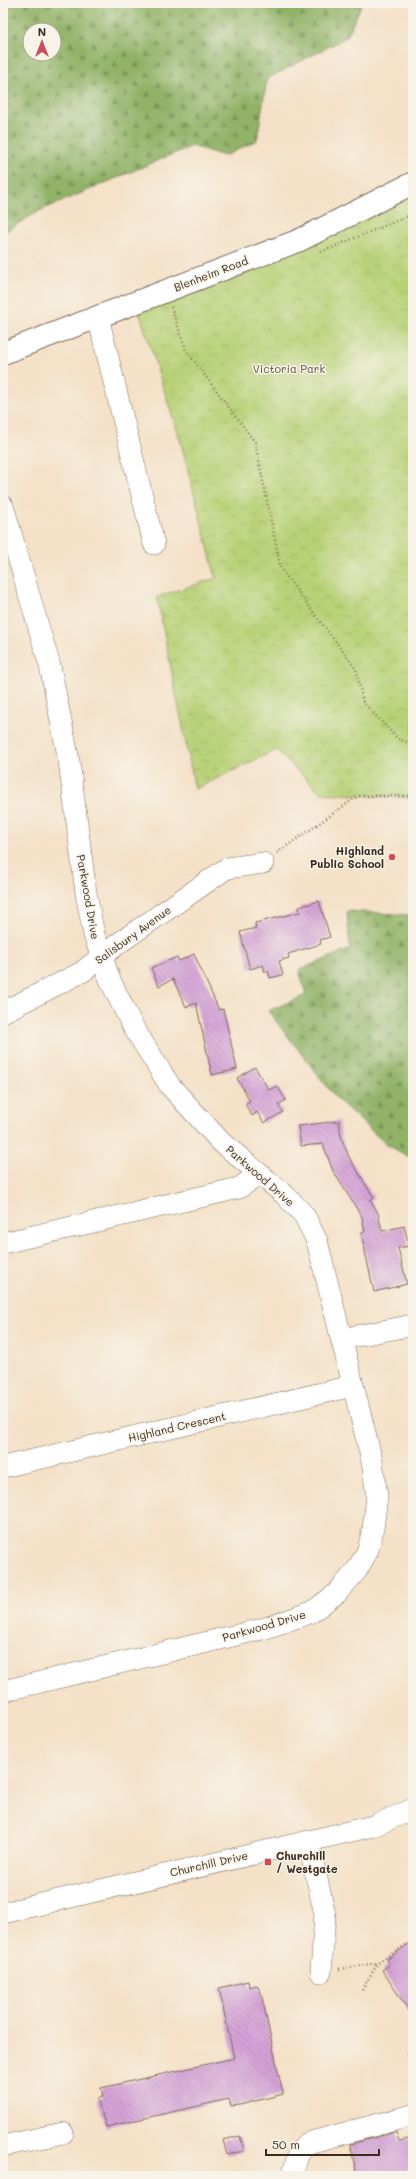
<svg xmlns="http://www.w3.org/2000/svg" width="416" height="2179" font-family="Mali,sans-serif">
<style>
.forest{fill:url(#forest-firs);stroke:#666e42;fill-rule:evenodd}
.park{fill:url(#park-crowns);stroke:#797e4a}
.building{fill:url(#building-back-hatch)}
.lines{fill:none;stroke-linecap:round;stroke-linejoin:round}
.minor-casing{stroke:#7c6a59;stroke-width:22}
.major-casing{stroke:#7c6a59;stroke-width:24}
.path{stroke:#7c6a59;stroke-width:2.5;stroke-dasharray:1 3;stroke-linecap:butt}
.minor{stroke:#fff;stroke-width:21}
.major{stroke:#fff;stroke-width:22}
.poi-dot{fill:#d1495b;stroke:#f7f3e8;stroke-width:1.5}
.labels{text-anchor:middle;stroke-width:3;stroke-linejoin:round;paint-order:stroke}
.street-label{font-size:11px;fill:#3b2a1e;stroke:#f7f3e8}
.park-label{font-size:11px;fill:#5a5434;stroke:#f7f3e8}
.poi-label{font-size:11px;font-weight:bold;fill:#3b2a1e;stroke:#f7f3e8;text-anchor:end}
</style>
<defs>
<pattern id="forest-firs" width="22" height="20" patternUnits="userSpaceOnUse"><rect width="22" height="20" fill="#91b367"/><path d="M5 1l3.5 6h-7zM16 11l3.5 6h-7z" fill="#789254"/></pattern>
<pattern id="park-crowns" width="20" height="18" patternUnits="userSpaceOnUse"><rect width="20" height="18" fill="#b7d176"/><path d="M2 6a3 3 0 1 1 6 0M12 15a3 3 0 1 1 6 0" fill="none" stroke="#9eb466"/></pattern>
<pattern id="building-back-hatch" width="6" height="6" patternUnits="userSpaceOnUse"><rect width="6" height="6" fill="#d5a3d8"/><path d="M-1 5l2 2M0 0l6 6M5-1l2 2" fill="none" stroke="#ae85af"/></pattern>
</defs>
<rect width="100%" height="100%" fill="#f7f3e8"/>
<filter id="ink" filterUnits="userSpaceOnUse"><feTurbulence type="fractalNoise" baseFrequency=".025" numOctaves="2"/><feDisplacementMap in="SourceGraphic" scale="8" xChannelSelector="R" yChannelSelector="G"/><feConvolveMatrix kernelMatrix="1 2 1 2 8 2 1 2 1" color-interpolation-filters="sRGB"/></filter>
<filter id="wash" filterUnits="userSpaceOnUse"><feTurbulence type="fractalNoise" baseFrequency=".012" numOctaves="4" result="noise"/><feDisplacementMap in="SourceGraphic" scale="16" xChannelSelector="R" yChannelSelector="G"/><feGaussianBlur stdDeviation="0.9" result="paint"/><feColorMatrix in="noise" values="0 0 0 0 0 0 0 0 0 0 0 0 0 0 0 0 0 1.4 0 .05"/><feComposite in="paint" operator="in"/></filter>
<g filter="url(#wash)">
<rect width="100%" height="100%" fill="#f4e1c7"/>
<path class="forest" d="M3 3H362L347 37 267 79 257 140 225 156 192 146 39 211 3 233ZM30 30H54V54H30Z
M347 911 413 915V1159L386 1144 336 1098 268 1011 306 995 299 970 350 949Z"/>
<path class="park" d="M413 185V798L321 793 276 750 195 789 157 597 216 578 181 443 134 296Z"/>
<g id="blocks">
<path class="building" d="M319 901 330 937 320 940 321 944 288 954 289 958 279 961 283 975 270 978 268 971 265 972 263 965 250 969 240 932 256 928 255 923 300 912 299 907Z
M194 954 219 1010 223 1009 237 1069 212 1075 196 1003 186 1007 173 979 159 986 151 968 177 957 179 961Z
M255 1067 269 1090 277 1086 286 1100 278 1105 283 1112 264 1123 257 1112 252 1116 245 1104 250 1101 237 1078Z
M339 1121 341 1137 349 1157 374 1198 370 1200 378 1213 382 1231 404 1226 409 1246 398 1248 407 1284 374 1292 361 1233 365 1232 362 1217 333 1171 323 1144 301 1146 298 1126Z
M413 1941V2017L382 1970 389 1965 386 1960Z
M248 1981 249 1987 257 1985 261 1993 283 2094 240 2105 231 2106 229 2099 106 2127 97 2098 103 2097 101 2088 234 2058 219 1988Z
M396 2132 399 2141 413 2138V2176H357L350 2144Z
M240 2136 244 2151 227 2155 223 2140Z"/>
</g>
</g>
<g filter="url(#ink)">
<use href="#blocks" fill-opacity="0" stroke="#7c6a59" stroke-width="1"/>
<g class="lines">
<g class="minor-casing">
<path id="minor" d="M98 317 154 544
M3 506 50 666 69 761 86 893 94 935 110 980 132 1025 170 1086 221 1142 285 1195 304 1215 317 1241 372 1461 377 1496 373 1529 368 1550 357 1570 337 1593 312 1612 266 1628 3 1691
M3 1012 82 972 119 943 227 868 263 863
M3 1243 239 1188 260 1174
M341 1339 413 1325
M3 1467 352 1386
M308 1841 325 1914 321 1972
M3 1913 373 1826 413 1809
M3 2146 63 2133
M292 2176 299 2152 308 2143 413 2115"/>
</g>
<g class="major-casing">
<path id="major" d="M3 353 300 240 413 183"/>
</g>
<path class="path" d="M321 252 413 214
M171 307 186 350 255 442 281 569 356 669 363 702 398 739 413 744
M277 853 358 796H413
M339 1969 378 1963 413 1940
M362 1990 378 1963
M407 2053 413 2051"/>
<use href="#minor" class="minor"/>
<use href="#major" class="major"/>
</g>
</g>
<g class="poi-dot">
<circle cx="392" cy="857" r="4"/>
<rect x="264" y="1858" width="8" height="8" rx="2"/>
</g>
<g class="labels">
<g class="street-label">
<text transform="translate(211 274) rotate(-21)" y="4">Blenheim Road</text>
<text transform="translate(88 897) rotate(80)" y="4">Parkwood Drive</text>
<text transform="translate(133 935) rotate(-36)" y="4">Salisbury Avenue</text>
<text transform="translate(260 1176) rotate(41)" y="4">Parkwood Drive</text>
<text transform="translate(177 1427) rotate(-13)" y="4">Highland Crescent</text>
<text transform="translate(264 1626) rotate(-16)" y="4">Parkwood Drive</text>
<text transform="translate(209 1864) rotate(-13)" y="4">Churchill Drive</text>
</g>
<g class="park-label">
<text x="289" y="373">Victoria Park</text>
</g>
<g class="poi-label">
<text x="384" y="855">Highland<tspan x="384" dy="13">Public School</tspan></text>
<text x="276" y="1860" text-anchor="start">Churchill<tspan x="276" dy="13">/ Westgate</tspan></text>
</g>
</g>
<rect width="416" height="2179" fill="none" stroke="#f7f3e8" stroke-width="16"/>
<g transform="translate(42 42)"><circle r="19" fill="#f7f3e8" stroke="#aca397"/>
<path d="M0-3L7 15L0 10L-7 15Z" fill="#d1495b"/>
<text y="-6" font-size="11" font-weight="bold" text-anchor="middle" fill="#3b2a1e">N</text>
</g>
<path d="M266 2149v6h113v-6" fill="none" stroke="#3b2a1e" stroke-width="2"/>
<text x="272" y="2149" font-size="12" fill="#3b2a1e" stroke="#f7f3e8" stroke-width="3" paint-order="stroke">50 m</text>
</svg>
